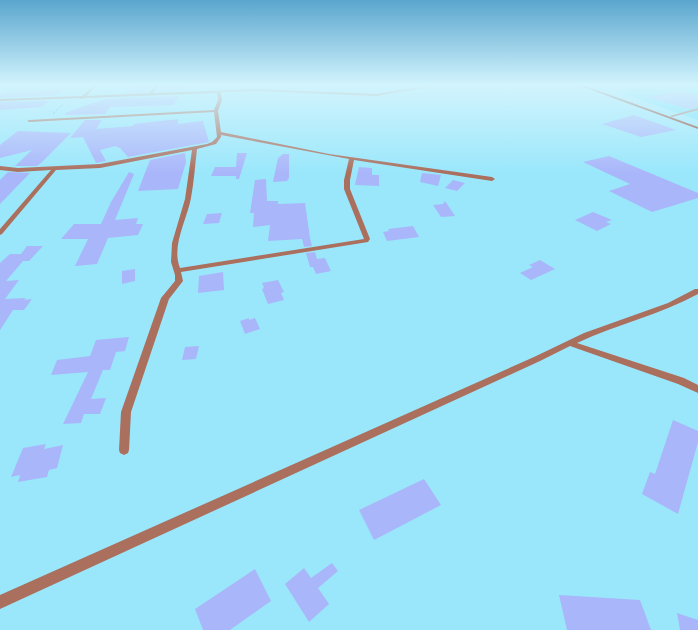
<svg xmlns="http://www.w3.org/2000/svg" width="698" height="630" font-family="'PT Sans',sans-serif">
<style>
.built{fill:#6ce0fc}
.building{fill:#a9b6fa}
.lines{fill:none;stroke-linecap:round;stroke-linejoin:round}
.path{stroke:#548d9c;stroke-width:1;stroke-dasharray:1 1;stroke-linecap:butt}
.street{fill:#ab6f5e;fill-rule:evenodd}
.secondary{fill:#8e3720;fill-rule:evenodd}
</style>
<rect width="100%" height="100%" fill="#9ae7fb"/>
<path class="built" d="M655 84H698V120L615 91Z"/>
<path class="building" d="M149 84 147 87H152L148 92 122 93 133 89 132 85Z
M184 86 182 90 156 91 159 87Z
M67 88 57 95 0 98V95L4 92Z
M678 90 698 95V107L689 109 647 97Z
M179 96 174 105 110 107 105 114 65 115V113L105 99Z
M50 101 41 107 0 110V102Z
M634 115 676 130 641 137 602 124Z
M178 119V124L203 121 209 142 128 157 120 148 115 146 100 150 106 161 96 163 83 137 70 138 85 120H102L96 129 133 126 134 124Z
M18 131 71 133 41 163 37 166H15L32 150 0 158V145Z
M185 153 186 162 178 189 138 191 150 160Z
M237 153H247L239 179H236V176H211L215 167H236Z
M283 154H289V178L287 181 273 182 278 158Z
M609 156 698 193V198L652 212 609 191 630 184 583 162Z
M359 167 372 168V175H379V186L355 185Z
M8 172 30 173 0 204V180Z
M129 172 134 174 115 220 138 218 136 224H143L138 235 108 238 97 264 75 266 88 239H61L74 224H101L111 202Z
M422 173 441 175 438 186 420 182Z
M266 179 267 201H278V204L305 203 310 238 312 246 304 247 302 239 268 241 270 225 253 227 254 213H250L255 180Z
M453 180 465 183 457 191 445 188Z
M445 201 455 216 441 217 433 205 443 204Z
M593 212 612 220 606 222 611 224 597 231 575 220Z
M222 213 219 223 203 224 207 214Z
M413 226 419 237 387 241 383 232 389 231 388 229Z
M27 246H43L29 261H23L6 281 19 280 5 299 26 298 24 300 32 299 24 310H13L0 330V263L10 254H21Z
M315 252 317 259 325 258 331 271 316 274 313 267H310L306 253Z
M540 260 555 269 531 280 520 273 533 267 529 265Z
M135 269V281L122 284V271Z
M223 272 224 290 198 293 199 276Z
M278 280 284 292 281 293 284 300 268 304 262 289 264 288 262 283Z
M249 318V320L255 318 260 329 245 334 240 321Z
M129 337 125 351 116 352 110 370H103L91 399 106 398 100 414H84L81 423 63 424 88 372 51 375 57 360 90 356 96 340Z
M199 346 196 359 182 360 185 347Z
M673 420 698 431V442L678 514 642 494 650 472 655 474Z
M46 444 44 449 63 445 57 468 49 470 47 477 18 482 20 475 11 477 23 448Z
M424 479 441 505 374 540 359 510Z
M332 563 338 571 318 588 329 604 309 622 285 584 304 568 311 578Z
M255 569 271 601 230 630H203L195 609Z
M559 595 640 600 651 630H567Z
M677 613 698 620V630H680Z"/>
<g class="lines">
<path class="path" d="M53 114 63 104"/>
<path class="street" d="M95 84H98L87 96 149 93 156 84H159L153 93 257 89 376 94 437 84H447L376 96 257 91 221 92 222 100 218 111 221 132 329 154 492 177 495 179 492 181 354 160 350 180V189L370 239 368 242 181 272 183 281 169 299 131 412 129 450 128 453 124 455 120 453 119 450 121 412 161 298 175 281V275L171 262 172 243 185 199 192 150 100 168 56 170 2 234 0 235V229L51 170 18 172 0 170V166L18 168 100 164 207 144 212 142 217 137 214 112 29 122 27 121 29 120 214 110 218 100 217 93 84 98 82 99 80 98 0 101V99L82 96ZM221 135 349 159 344 180V189L364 239 180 268C171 246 187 220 191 198 194 182 195 165 197 149L216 144 221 137Z
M698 108V110L672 117 670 116Z
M695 289H698V294C660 315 617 324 577 343L684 378 698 385V393L678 384 570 346 540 361 0 609V595L534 357 584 333 668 303Z"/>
<path class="secondary" d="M580 84 698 127V129L575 84Z"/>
</g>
<linearGradient id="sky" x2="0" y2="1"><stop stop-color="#5aa6ce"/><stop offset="0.49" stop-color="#d2f4fd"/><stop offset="1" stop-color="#d2f4fd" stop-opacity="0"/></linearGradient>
<rect width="698" height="173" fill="url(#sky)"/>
</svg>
